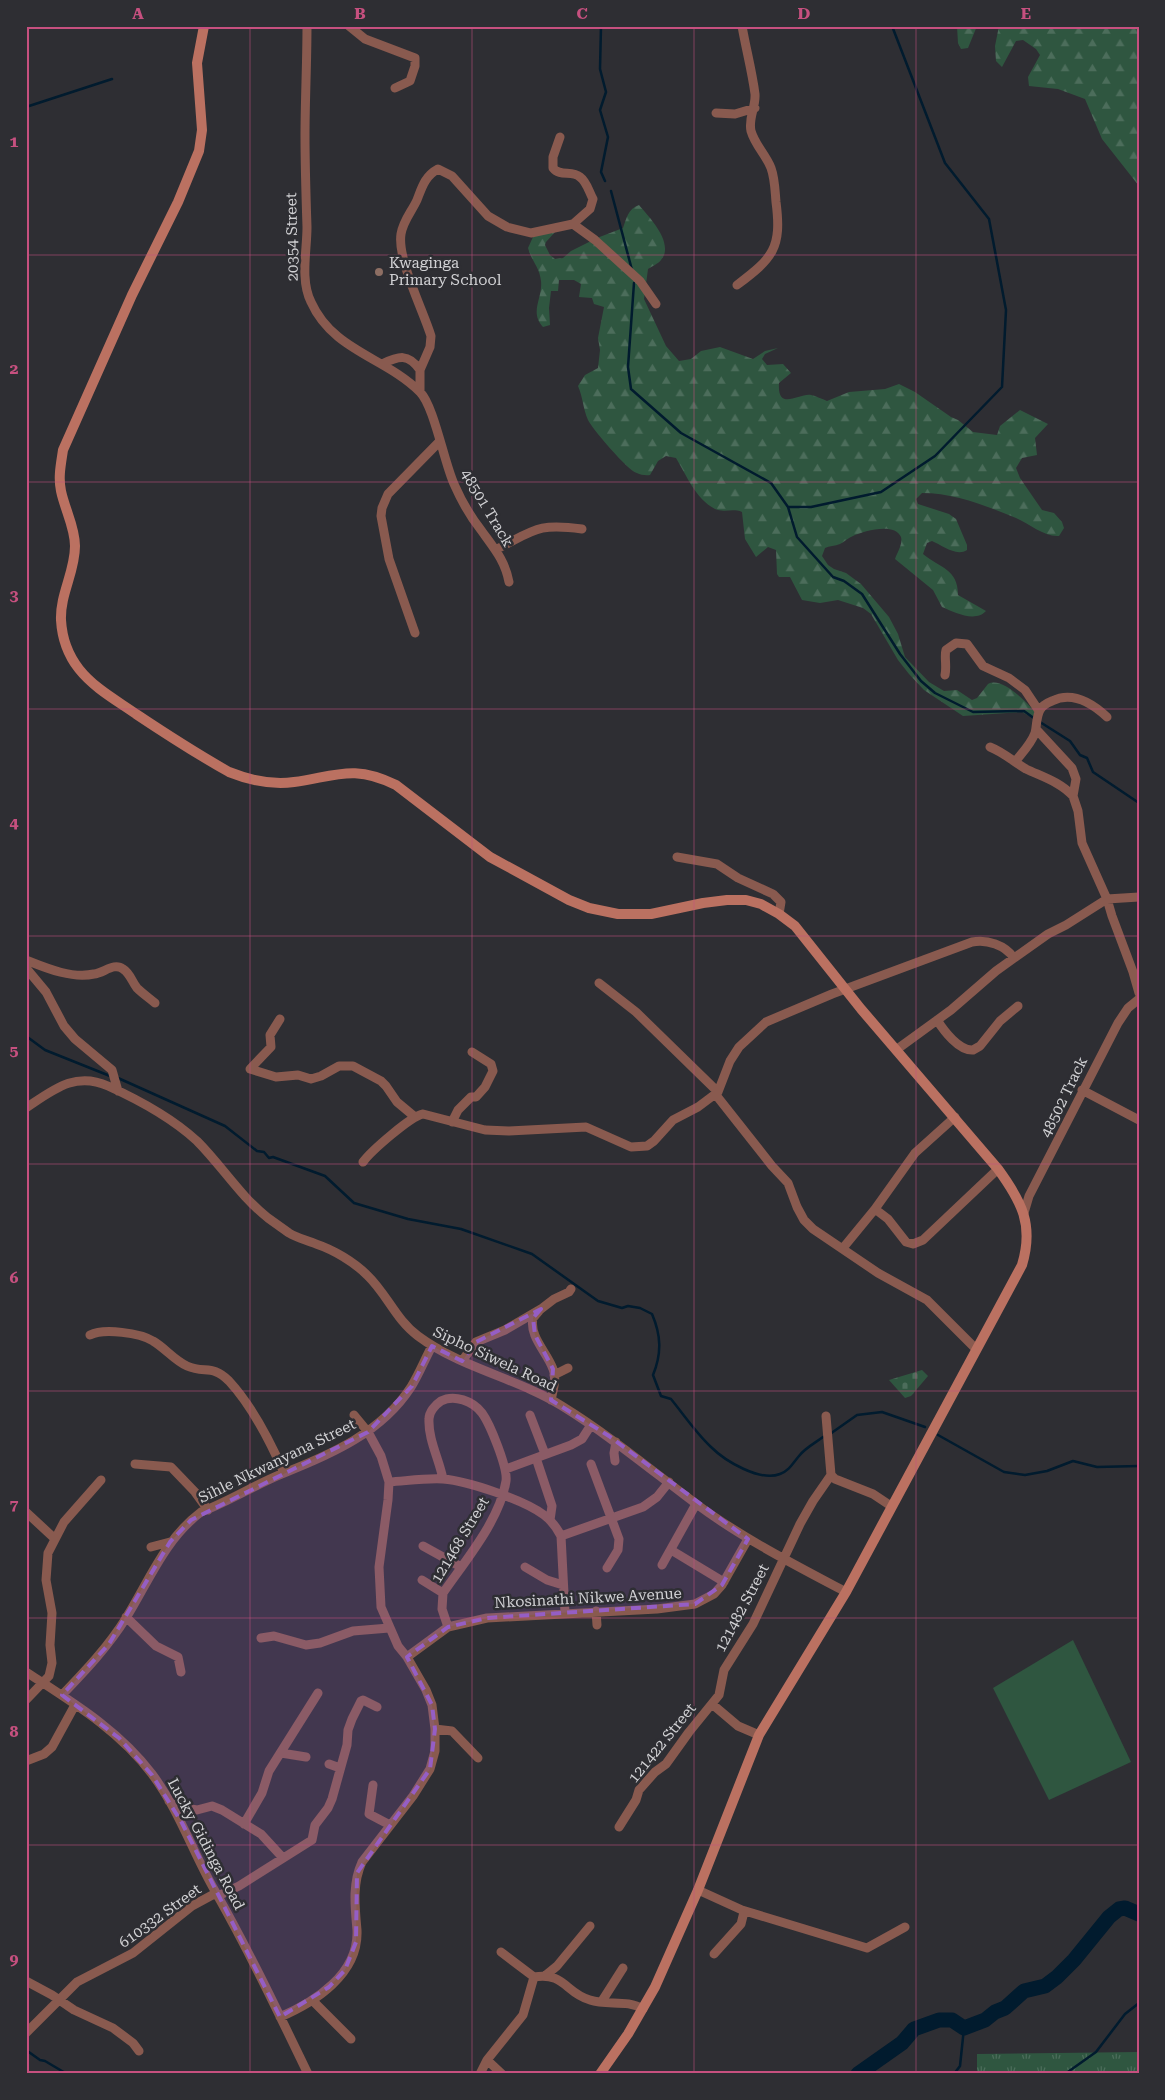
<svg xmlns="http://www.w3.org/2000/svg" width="1165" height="2100" font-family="'Roboto Serif',serif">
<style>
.grass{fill:url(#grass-tufts)}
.forest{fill:url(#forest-firs)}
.cemetery{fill:url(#cemetery-stones)}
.pitch{fill:#2f5640}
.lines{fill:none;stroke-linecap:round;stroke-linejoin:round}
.stream{stroke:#011b2e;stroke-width:2.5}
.river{stroke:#011b2e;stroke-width:15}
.street{stroke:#895a4f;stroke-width:9}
.secondary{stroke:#bb7161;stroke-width:10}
.marked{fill:#955ec5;fill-opacity:0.2;stroke:#955ec5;stroke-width:4;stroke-dasharray:10 6;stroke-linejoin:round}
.grid{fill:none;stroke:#c6507f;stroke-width:1;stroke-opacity:0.55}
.education-dot{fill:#8d6e63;stroke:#2e2e33;stroke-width:2}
.labels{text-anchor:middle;stroke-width:5;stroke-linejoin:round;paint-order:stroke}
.street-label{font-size:15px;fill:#d1d1d4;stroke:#2e2e33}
.poi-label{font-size:15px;fill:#d1d1d4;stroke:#2e2e33;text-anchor:start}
.neatline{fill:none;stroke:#c6507f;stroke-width:2}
.grid-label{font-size:16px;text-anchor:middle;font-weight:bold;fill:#c6507f}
</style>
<defs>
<pattern id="grass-tufts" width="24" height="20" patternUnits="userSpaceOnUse" patternTransform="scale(1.25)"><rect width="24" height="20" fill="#2f5640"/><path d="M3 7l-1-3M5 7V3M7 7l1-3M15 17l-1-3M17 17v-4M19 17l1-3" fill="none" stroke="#4c6d5b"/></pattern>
<pattern id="forest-firs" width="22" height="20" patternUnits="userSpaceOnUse" patternTransform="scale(1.25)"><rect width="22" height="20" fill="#2f5640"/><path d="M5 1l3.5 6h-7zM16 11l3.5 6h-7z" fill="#4c6d5b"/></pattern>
<pattern id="cemetery-stones" width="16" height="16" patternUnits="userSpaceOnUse" patternTransform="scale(1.25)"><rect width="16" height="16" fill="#2f5640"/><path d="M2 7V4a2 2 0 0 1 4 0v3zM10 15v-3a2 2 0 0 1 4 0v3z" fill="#4c6d5b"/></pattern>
</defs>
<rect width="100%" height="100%" fill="#2e2e33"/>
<path class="grass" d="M1139 2052V2074H977V2054Z"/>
<path class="forest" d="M977 26 968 48 961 49 958 43 957 26Z
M999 26H1139V186L1102 139 1085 99 1058 89 1029 86 1028 77 1040 55 1036 49 1023 40 1016 41 1002 67 996 61 995 46Z
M639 205C649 217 675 243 661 260 658 264 652 266 648 269L644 299 666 346 679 361 691 359 701 351 720 347 753 359 765 351 778 348 765 354 762 359 767 365 783 364 791 373 779 383C777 412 799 393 811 395 816 396 822 399 827 401L849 392 885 389 899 384 915 392 951 417 958 420 973 432 997 435 1000 426 1020 410 1048 424 1035 438 1037 455 1022 458 1016 468 1020 478 1042 510 1054 513 1062 522 1064 528 1059 536C1044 537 1030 524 1016 518 987 506 954 493 922 493L916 499 918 504 949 514 956 519 967 545V550C956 557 942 545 932 541L927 543 923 554C940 568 958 569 958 595L986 611C975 623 954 612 942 607L933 590 895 559C897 553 903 544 901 537 895 522 863 531 853 536 848 538 844 542 840 544 835 546 829 546 825 548L822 556 828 565 834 569 846 573 861 584 889 617 898 634 905 657 929 682 944 691 957 690 972 700 977 698 988 684C1002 676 1026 702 1035 712L1033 716 1031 717 1022 712 963 716 924 690 909 674 898 660 871 614 863 608 838 600 820 603 802 600 790 577H779L777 574 776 550 768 547 756 557 745 539 742 512C733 508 724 513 715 509 695 498 687 476 676 458L666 456 658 461 650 475C642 476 634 473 628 467 618 458 594 431 588 420 583 409 583 397 578 386L585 375 598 368 600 350 598 338 604 307 594 304 592 298 579 297 581 284 574 280H559L558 291H551L549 308 550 325 543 327C529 312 543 298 541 281 540 268 531 260 528 248L533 237 553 230 555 232 546 242 545 245 550 255 555 259 563 258 571 251 597 238 623 228C627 217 628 209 639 205Z"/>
<path class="cemetery" d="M922 1370 928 1376 911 1396 905 1398 889 1380Z"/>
<path class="pitch" d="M1073 1640 1131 1762 1049 1800 993 1688Z"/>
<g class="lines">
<path class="stream" d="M601 26 600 69 606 92 600 110 608 137 601 172 605 181
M26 107 112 79
M611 191 632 270
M634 283 628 367 631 389 681 433 771 483 788 507 797 537 833 577 844 581 862 594 900 654 921 681 935 693 973 712 1024 711 1035 719
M788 507H811L881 492 935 456 1002 387 1006 310 989 219 945 163 892 26
M1040 722 1070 741 1080 755 1087 758 1093 772 1139 803
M26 1036 45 1050 110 1076
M118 1078 225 1126 257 1151 264 1152 269 1158 273 1157 325 1176 354 1203 408 1219 461 1229 532 1254 598 1301 622 1308 628 1306 640 1308 652 1314C661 1335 662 1353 653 1375L661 1396 671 1399C684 1415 696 1433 711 1447 725 1461 760 1482 780 1474 790 1470 793 1463 799 1456 805 1448 815 1443 823 1437
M830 1434 857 1415 882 1412 925 1427
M938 1435 1004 1472 1025 1475 1047 1471 1073 1461 1097 1467 1139 1466
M26 2050 40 2060 45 2061 67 2074
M954 2074 960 2066 964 2028
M1065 2074 1096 2052 1125 2014 1139 2003"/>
<path class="river" d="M858 2074 902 2043 914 2029 939 2020H952L964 2028 985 2020 995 2012 1005 2008 1024 1991 1045 1986 1057 1977 1074 1960 1109 1917 1119 1909 1125 1908 1139 1914"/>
<path class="street" d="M307 26C307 63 305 100 305 136 305 167 306 197 307 227 307 251 300 280 311 302 333 351 385 357 420 392 434 406 444 462 454 484 461 500 470 516 481 530 493 547 505 560 509 582
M349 26 365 39 415 58V66L410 81 395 88
M716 113 735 114 755 108
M560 137 553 157V168C560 177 572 170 580 177 587 182 589 192 593 199L590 209 573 224
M737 285C773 258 782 248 776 202 775 191 775 179 771 168 766 155 755 145 751 131 748 118 756 107 755 94 752 71 746 49 742 26
M382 364C399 356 408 353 420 370
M420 392V370L430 347 431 336C423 310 397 259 401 234 403 221 412 211 417 200 422 187 425 176 438 169L452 176 488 216 507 227 531 233 573 224 595 240 640 281 656 304
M497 549C535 530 537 523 582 529
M415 633 389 559 381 516 382 508 388 494 440 441
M945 675C947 666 944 656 946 650L956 643 967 644 983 666 1009 678 1025 690 1039 711
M1036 729 1072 768 1076 779 1073 796 1078 811 1082 843 1107 899 1112 916 1133 972 1139 993
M990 747C1003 752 1014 762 1026 769 1043 777 1060 782 1073 796
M1015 762C1022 753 1031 744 1035 733 1037 726 1036 717 1040 710 1042 706 1047 703 1052 701 1072 691 1092 703 1107 717
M677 857 717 864 738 878 773 894 781 902 779 914
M26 960C46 968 72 979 94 974 104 973 114 962 123 969 130 973 132 982 137 988 142 993 149 998 155 1003
M26 968 46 992 64 1026 75 1039 112 1070 118 1091
M599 983 636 1012 718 1092
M280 1019 270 1035 271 1047 250 1069 276 1077 298 1075 311 1079 321 1076 339 1066H353L381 1081 386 1086 397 1102 415 1117
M937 1020C944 1031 959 1051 973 1050L980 1046 1000 1021 1018 1006
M896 1050 951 1010 996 971 1048 934 1066 925 1107 899 1139 897
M1082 1090 1139 1120
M716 1095 772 1166 788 1183 797 1207 804 1220 813 1229 878 1273 927 1300 976 1349
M26 1108C53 1090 75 1071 108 1086 139 1100 172 1118 197 1141 222 1166 240 1196 268 1218 275 1223 282 1228 289 1233 297 1238 307 1240 316 1244 334 1250 354 1262 367 1275 387 1294 396 1320 418 1336 461 1368 517 1378 562 1406 609 1435 651 1470 695 1503 742 1538 795 1565 846 1592
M452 1122 458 1110 471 1097H476L485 1087 493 1071 491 1064 472 1052
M363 1162C371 1151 411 1116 423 1114L485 1130 509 1131 586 1127 631 1147 647 1146 654 1141 673 1120 698 1107 718 1092 730 1061 739 1047 766 1022 832 994 972 942C987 939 1005 945 1014 958
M875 1209 888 1219 906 1242 913 1244 923 1240 998 1169
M1024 1213 1029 1196 1118 1023 1128 1008 1139 999
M843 1248 875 1209 915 1153 955 1117
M539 1311 533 1318C529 1337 547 1352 553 1369 557 1378 553 1391 551 1400
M90 1335C104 1328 140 1333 153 1341 165 1348 174 1360 187 1366 205 1374 212 1364 229 1381 253 1407 270 1441 284 1473
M462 1361 476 1342 505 1330 541 1309 554 1299 569 1292 571 1289
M554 1375 568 1368
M530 1415 545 1454
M826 1416 831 1475 835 1479 873 1494 891 1506
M536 1458 552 1506 550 1520
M615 1461 614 1453 616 1442
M135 1464 171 1467 195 1492 208 1510
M591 1464 619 1539 618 1550 607 1568
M506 1469 571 1445 582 1439 591 1425
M443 1479C439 1459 428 1439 429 1419 429 1412 435 1405 441 1401 454 1394 473 1401 482 1413 490 1424 508 1468 506 1481 500 1520 465 1561 443 1593L442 1609 448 1627
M389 1482C406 1481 425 1478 443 1479 468 1481 524 1500 544 1515 552 1521 557 1528 561 1536L565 1613
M26 1512 54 1538
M561 1536 643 1507 657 1497 669 1482
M423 1546 461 1567
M151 1547 170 1542
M671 1550 724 1582
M662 1565 696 1504
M525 1567 547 1580 563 1585
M422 1580 443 1593
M596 1611 597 1625
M126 1617 156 1646 178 1657 181 1672
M261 1638 274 1636 306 1645 320 1643 353 1631 389 1628
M407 1657 448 1627 487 1618 657 1609 695 1604 714 1594 722 1585 748 1539
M26 1672C72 1702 119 1730 152 1774 179 1810 193 1853 215 1891 249 1951 278 2012 308 2074
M62 1695C85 1671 108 1647 126 1618 149 1581 165 1539 201 1512 230 1501 256 1484 284 1473 332 1454 382 1432 411 1387 419 1374 425 1359 432 1346
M26 1700 49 1676 52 1663 50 1645 52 1613 46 1580 48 1553 64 1522 101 1480
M712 1704 738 1726 759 1735
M435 1729 452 1731 478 1758
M281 1753 306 1757
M26 1761 44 1754 52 1747 75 1705
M329 1764 340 1768
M373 1785 369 1814 390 1825
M169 1801 191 1809 197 1810 212 1806 222 1810 261 1834 283 1858
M244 1824 262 1793 269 1771 318 1693
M619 1827 636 1800 639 1790 655 1772 666 1764 689 1732 719 1695 724 1670 753 1624 800 1524 813 1501 831 1475
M698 1890 742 1910 744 1912 741 1924 714 1954
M218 1896 239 1886 312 1840 315 1825 328 1808 332 1799 347 1745 348 1730 352 1719 361 1701 363 1700 377 1707
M742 1910 867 1948 905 1927
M501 1952 534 1977
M546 1975 557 1966 590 1926
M534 1977C565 1972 565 1993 590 2000 607 2006 627 1999 643 2009
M26 1981 52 1995 74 2010 113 2028 133 2043 139 2051
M312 2000 351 2039
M602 2001 623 1968
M280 2017C315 2002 359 1974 357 1930 355 1907 352 1884 362 1862L413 1796 430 1769 435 1751V1729L432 1705 426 1690 407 1657 398 1646 381 1607 379 1567 388 1500 389 1482 381 1456 368 1432 354 1415
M26 2033 77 1982 133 1953 192 1906 216 1893
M487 2060 502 2074
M480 2074 487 2060 523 2015 534 1977"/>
<path class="secondary" d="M204 26 197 63 202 130 199 151 178 202 132 295 63 450C61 464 58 477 61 491 65 510 75 527 75 546 75 572 60 594 61 620 62 638 68 655 79 669 94 688 116 700 136 714 166 734 197 754 229 772 249 780 272 785 294 782 336 776 354 764 396 785L490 857 569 900 589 908 618 914H651L703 903 727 900H746L761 904 779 914 795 926 861 1009 998 1169C1022 1202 1034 1225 1022 1265L846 1592 759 1735 698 1890 655 1987 628 2034 600 2074"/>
</g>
<path class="marked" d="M541 1309 533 1318 535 1335 553 1369 551 1400 609 1436 748 1539 722 1585 695 1604 487 1618 448 1627 407 1657 432 1705 435 1729 430 1769 357 1873 356 1942 345 1970 329 1987 280 2017 182 1823 152 1775 119 1738 62 1695 109 1644 170 1542 191 1520 368 1432 412 1386 432 1346 462 1361 476 1342Z"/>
<path class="grid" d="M250 26V2074M472 26V2074M694 26V2074M916 26V2074M26 255H1139M26 482H1139M26 709H1139M26 936H1139M26 1164H1139M26 1391H1139M26 1618H1139M26 1845H1139"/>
<circle class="education-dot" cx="379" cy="272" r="5"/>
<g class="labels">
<g class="street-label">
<text transform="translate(292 237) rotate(-91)" y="5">20354 Street</text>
<text transform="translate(487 508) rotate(59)" y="5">48501 Track</text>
<text transform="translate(1064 1097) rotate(-64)" y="5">48502 Track</text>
<text transform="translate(495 1359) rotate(25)" y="5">Sipho Siwela Road</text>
<text transform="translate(277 1461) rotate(-26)" y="5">Sihle Nkwanyana Street</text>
<text transform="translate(460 1540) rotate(-59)" y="5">121468 Street</text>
<text transform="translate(588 1598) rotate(-3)" y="5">Nkosinathi Nikwe Avenue</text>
<text transform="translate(742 1608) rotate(-62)" y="5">121482 Street</text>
<text transform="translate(662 1743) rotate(-51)" y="5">121422 Street</text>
<text transform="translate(206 1844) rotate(62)" y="5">Lucky Gidinga Road</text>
<text transform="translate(160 1916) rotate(-36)" y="5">610332 Street</text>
</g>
<g class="poi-label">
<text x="389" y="268">Kwaginga<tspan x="389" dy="17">Primary School</tspan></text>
</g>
</g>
<rect width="1165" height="2100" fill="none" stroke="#2e2e33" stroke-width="55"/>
<rect x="28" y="28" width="1110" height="2044" class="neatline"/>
<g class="grid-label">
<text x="138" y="19">A</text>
<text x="360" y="19">B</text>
<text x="582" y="19">C</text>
<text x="804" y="19">D</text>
<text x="1026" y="19">E</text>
<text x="14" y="147">1</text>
<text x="14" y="374">2</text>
<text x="14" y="601">3</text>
<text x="14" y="828">4</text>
<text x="14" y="1056">5</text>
<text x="14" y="1283">6</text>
<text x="14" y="1510">7</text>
<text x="14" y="1737">8</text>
<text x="14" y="1965">9</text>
</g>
</svg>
